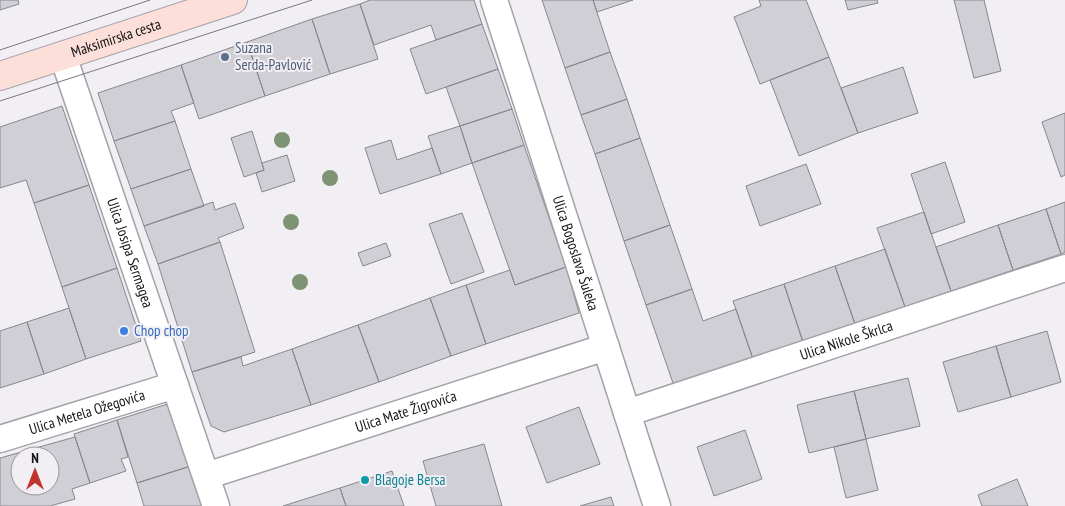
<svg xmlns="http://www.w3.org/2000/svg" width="1065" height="506" font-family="'PT Sans Narrow',sans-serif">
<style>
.building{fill:#cfcfd5;stroke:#87878d;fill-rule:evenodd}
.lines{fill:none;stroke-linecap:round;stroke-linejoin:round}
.street-casing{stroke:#a4a2a7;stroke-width:29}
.secondary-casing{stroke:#a4a2a7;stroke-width:30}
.street{stroke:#fff;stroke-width:26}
.secondary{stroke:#fbdfd8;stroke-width:28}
.tram{stroke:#7a797c;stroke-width:1}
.tree{fill:#7e9274}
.service-dot{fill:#5c6f8a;stroke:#f1eef4;stroke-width:2}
.shop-dot{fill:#3f7fe0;stroke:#f1eef4;stroke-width:2}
.culture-dot{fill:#0f9aa8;stroke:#f1eef4;stroke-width:2}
.labels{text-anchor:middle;stroke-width:4;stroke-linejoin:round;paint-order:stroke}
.street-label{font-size:15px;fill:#151416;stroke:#f1eef4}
.service-label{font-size:15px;fill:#4e5e75;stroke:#f1eef4;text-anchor:start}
.shop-label{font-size:15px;fill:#366cbe;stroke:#f1eef4;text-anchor:start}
.culture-label{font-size:15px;fill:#0d838f;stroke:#f1eef4;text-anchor:start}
</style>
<rect width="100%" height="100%" fill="#f1eef4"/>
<path class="building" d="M0 0H18L19 4 0 10Z
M370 0H474L482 24 436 40 431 25 374 45 360 4Z
M542 0H593L610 52 565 68Z
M593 0H633L597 12Z
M759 0H806L829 57 760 84 734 17 761 6Z
M845 0H877L878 3 848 10Z
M954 0H984L1001 71 974 78Z
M360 4 378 59 330 74 312 19Z
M312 19 330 74 265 96 247 42Z
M482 24 498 69 426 94 410 49Z
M247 42 265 96 199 119 181 65Z
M610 52 627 99 581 115 565 68Z
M829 57 858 133 799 156 770 80Z
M181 65 194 103 171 111 175 121 114 141 98 93Z
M903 67 918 113 858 133 841 88Z
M498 69 512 109 460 126 446 87Z
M627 99 640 138 595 154 581 115Z
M62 106 89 185 34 203 26 180 0 188V127Z
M512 109 524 145 472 163 460 126Z
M1065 113V175L1061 177 1042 122Z
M175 121 191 169 131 189 114 141Z
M460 126 472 163 441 174 428 136Z
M252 131 264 170 244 177 231 138Z
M640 138 670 225 624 241 595 154Z
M391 140 397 160 432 148 441 174 380 194 365 148Z
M524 145 566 267 515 285 472 163Z
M287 155 295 181 262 192 256 173 264 170 262 163Z
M945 162 965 222 931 234 911 174Z
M806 164 821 204 760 226 746 186Z
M191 169 204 206 144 226 131 189Z
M89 185 117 268 62 287 34 203Z
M213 202 215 210 235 203 244 228 218 238 220 242 158 264 144 226Z
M1065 202V252L1061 254 1046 209Z
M1046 209 1061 254 1013 270 998 225Z
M924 212 951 291 905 307 877 228Z
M462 213 484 272 451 284 429 224Z
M670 225 692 289 646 305 624 241Z
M998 225 1013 270 951 291 936 247Z
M220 242 255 352 192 372 158 264Z
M386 243 391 256 363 266 358 253Z
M885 249 905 307 855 324 835 266Z
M835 266 855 324 803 342 784 284Z
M566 267 579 313 486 344 466 285 510 270 515 285Z
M117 268 141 341 86 359 62 287Z
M784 284 803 342 753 359 733 301Z
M466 285 486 344 451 356 430 298Z
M692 289 703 321 736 309 753 359 674 386 646 305Z
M430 298 451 356 379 382 358 325Z
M69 308 86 359 44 374 27 322Z
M27 322 44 374 0 388V331Z
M358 325 379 382 311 405 292 349Z
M1047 331 1061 382 1011 397 996 346Z
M996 346 1011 397 958 412 943 362Z
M292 349 311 405 224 432 211 426 192 372 241 357 243 366Z
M908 378 920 426 866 439 854 391Z
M854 391 866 439 809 453 797 405Z
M174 402 194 465 137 483 117 420Z
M579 407 600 464 547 483 526 427Z
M117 420 128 457 121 459 126 471 90 483 74 434Z
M745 430 762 479 714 496 697 447Z
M75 437 90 483 72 489 75 499 50 506H0V458ZM20 456H50V486H20Z
M866 439 878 490 846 498 834 447Z
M484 444 502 506H436L423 461Z
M194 465 206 505 202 506H144L137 483Z
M392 471 404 506H346L340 488Z
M1017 479 1028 506H982L978 495Z
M340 488 346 506H283Z
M611 497 614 506H580Z"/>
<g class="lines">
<g class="street-casing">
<g id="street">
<path id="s1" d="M494 0 657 506"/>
<path id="s2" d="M63 56 216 506"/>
<path id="s3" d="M627 413 1065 268"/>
<path id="s4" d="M0 439 175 385"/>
<path id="s5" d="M206 476 606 347"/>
</g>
</g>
<g class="secondary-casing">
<g id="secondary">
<path id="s6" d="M0 76 233 0"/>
</g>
</g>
<use href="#street" class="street"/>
<use href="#secondary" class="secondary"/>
<path class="tram" d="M0 50 150 0
M0 101 312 0"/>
</g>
<g class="tree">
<circle cx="282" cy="140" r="8"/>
<circle cx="330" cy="178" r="8"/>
<circle cx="291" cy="222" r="8"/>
<circle cx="300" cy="282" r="8"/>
</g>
<circle class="service-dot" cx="225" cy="57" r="5"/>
<circle class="shop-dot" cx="124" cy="331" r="5"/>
<circle class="culture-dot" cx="365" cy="480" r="5"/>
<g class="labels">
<g class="street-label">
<text dy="5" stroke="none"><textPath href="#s6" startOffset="122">Maksimirska cesta</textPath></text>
<text dy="5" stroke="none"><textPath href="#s2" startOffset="208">Ulica Josipa Sermagea</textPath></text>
<text dy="5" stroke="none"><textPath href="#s1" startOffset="266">Ulica Bogoslava Šuleka</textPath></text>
<text dy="5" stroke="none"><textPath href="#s3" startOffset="231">Ulica Nikole Škrlca</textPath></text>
<text dy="5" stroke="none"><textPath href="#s5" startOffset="210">Ulica Mate Žigrovića</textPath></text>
<text dy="5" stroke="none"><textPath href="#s4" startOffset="91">Ulica Metela Ožegovića</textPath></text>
</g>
<g class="service-label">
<text x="235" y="53">Suzana<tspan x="235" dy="17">Serda-Pavlović</tspan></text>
</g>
<g class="shop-label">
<text x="134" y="336">Chop chop</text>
</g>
<g class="culture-label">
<text x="375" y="485">Blagoje Bersa</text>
</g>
</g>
<g transform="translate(35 471)"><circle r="24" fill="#f1eef4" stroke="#99979b"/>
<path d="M0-4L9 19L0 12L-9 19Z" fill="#c23330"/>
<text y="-8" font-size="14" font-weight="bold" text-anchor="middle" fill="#151416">N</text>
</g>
</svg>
